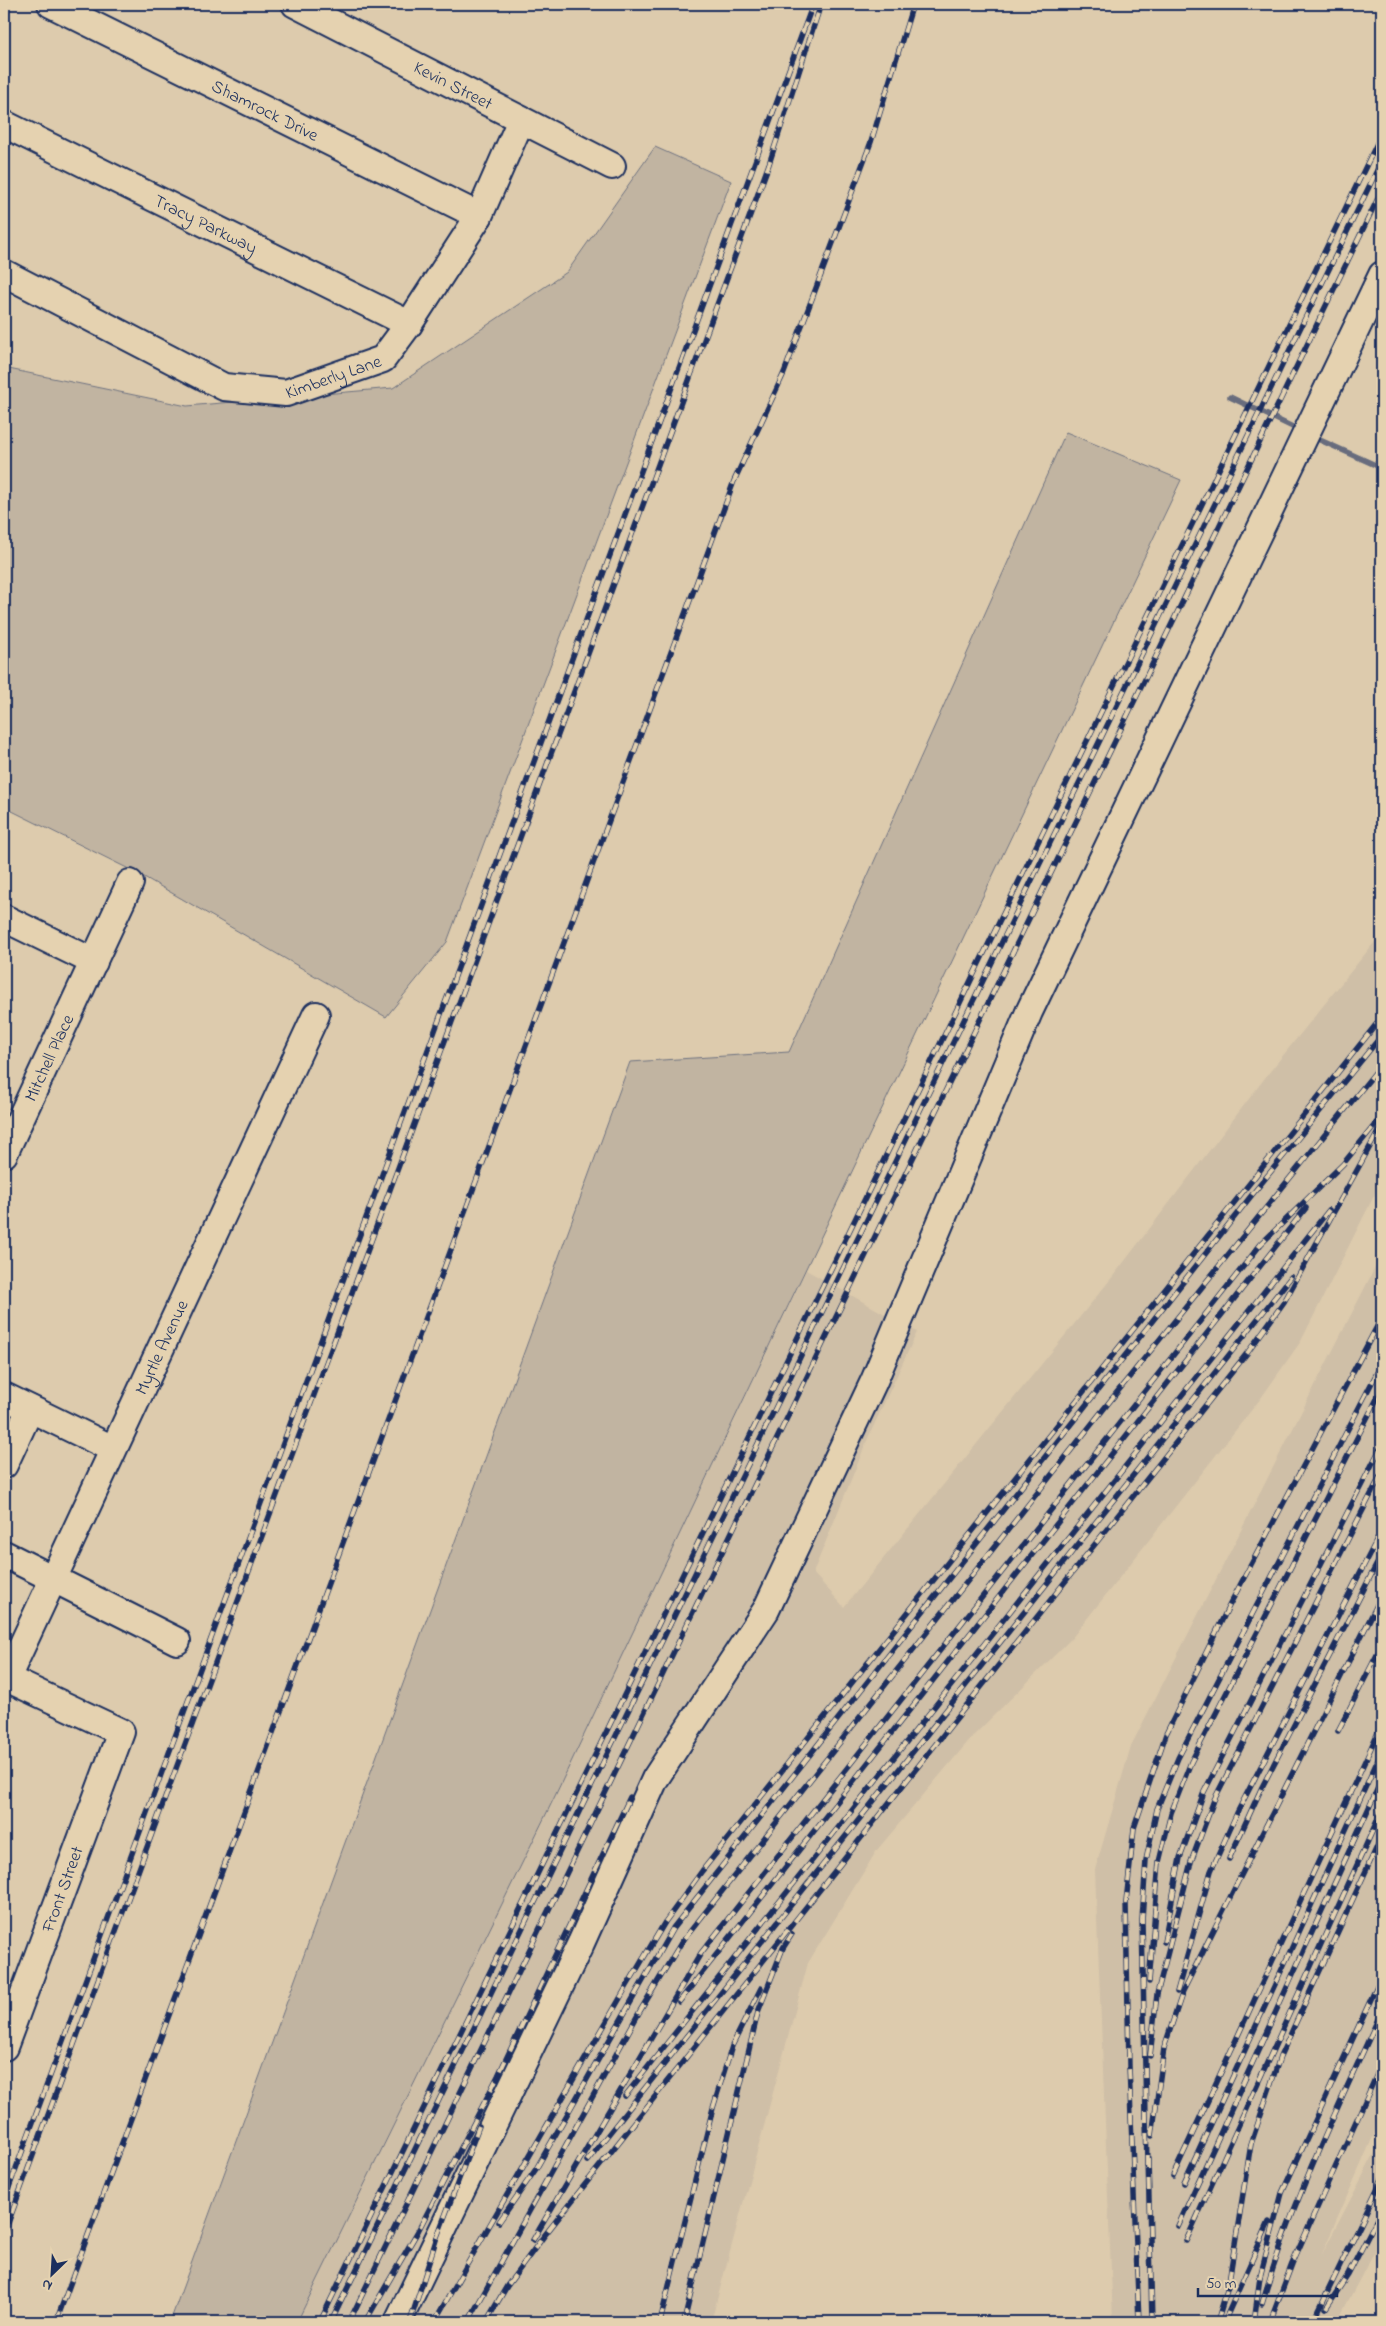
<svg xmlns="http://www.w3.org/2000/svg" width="1386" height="2326" font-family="'Indie Flower',sans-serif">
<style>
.built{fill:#cfbfa7}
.green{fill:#c1b4a1;stroke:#6e7280}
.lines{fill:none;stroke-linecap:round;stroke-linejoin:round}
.stream{stroke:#676c7d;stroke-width:5.5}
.minor-casing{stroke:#1b2f5e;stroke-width:30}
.minor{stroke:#e5d2b0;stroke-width:26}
.rail-casing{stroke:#1b2f5e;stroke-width:5.5}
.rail{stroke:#e5d2b0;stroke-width:4;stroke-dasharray:11;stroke-linecap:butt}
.labels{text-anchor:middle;stroke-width:4.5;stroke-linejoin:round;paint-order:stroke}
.street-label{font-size:18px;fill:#1b2f5e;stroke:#e5d2b0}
</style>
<rect width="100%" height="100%" fill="#ddcbad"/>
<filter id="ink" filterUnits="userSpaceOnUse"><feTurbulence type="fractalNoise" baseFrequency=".02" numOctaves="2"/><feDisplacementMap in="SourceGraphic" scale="10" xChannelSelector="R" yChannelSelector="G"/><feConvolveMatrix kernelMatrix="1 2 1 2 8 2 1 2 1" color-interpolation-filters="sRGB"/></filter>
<g filter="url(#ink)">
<path class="built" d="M1382 933V1180L1301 1341 1261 1398 1071 1639 972 1737 877 1850 808 1963 711 2322H297L554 1798 806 1270 917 1332 868 1438 813 1573 844 1607 1114 1275 1268 1074Z
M1382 1254V2116L1321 2256 1382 2139V2237L1337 2322H1113L1095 1870 1131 1746Z"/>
<path class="green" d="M655 147 731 181 447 942 386 1017 139 874 4 807V368L187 406 393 388 567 272Z
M1066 432 1181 480 554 1798 297 2322H170L630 1062 789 1052Z"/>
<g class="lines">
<path class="stream" d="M1230 397 1301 431
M1311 436 1382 468"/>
<g class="minor-casing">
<g id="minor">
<path id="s1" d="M51 4 479 216"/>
<path id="s2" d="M295 4 612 166"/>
<path id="s3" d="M4 124 409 324"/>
<path id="s4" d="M4 273 224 387 286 393 383 359 409 324 479 216 521 120"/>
<path d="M4 918 94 962"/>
<path id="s5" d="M4 1154 130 883"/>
<path d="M4 1396 113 1449"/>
<path d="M4 1465 30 1409"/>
<path d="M4 1554 177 1641"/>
<path d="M4 1677 121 1732 4 2047"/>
<path id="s6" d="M7 1678 316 1015"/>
<path d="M398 2322 581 1943 655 1779 766 1610 874 1381 1029 1012 1382 275"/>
</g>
</g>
<use href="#minor" class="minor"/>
<g class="rail-casing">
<path id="rail" d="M1338 1731 1382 1645
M1229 1859 1262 1787 1382 1554
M1164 1942 1180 1858 1204 1792 1382 1445
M1149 1982 1159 1862 1171 1813 1191 1762 1382 1389
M1177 1992 1211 1871 1237 1813 1382 1530
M679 2002 1306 1208
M1150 2056 1157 1994 1191 1862 1214 1800 1382 1473
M625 2096 1329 1210
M1152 2136 1164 2048 1183 1991 1382 1595
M1148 2158 1152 2322
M587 2161 1291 1277
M1147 2166 1142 1920 1146 1860 1157 1809 1178 1758 1382 1363
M1173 2176 1382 1724
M1184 2183 1382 1751
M4 2201 813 4
M499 2222 536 2169 673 1928 1255 1191 1382 1035
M1178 2226 1382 1779
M4 2234 769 164 821 4
M533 2240 701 1953 1261 1244 1343 1164 1382 1116
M1186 2241 1382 1810
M1262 2304C1291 2202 1339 2106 1382 2010
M1326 2308 1348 2275 1382 2209
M56 2322 734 481 784 373 871 142 913 4
M320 2322 1382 133
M331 2322 1382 160
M349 2322 1382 190
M365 2322 418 2231 498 2076 630 1797
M410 2322 437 2237 479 2126
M434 2322 627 1986 665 1922 702 1871 1382 1017
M468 2322 640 2011 681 1943 1110 1401 1382 1064
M486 2322 507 2286 544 2236 1248 1352 1284 1302 1382 1125
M660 2322 713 2108 732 2046 761 1988
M684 2322 758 2012 783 1948 792 1934
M1139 2322 1129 2066 1126 1902 1134 1828 1166 1734 1228 1608 1382 1317
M1217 2322 1228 2287 1251 2144 1280 2057 1382 1836
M1224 2322 1269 2222
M1254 2322 1260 2277 1282 2193 1382 1975
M1270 2322 1292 2264 1382 2063
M1313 2322 1382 2179"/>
</g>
<use href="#rail" class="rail"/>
</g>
</g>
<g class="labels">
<g class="street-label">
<text dy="6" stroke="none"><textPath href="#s2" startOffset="178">Kevin Street</textPath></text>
<text dy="6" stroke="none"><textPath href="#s1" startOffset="239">Shamrock Drive</textPath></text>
<text dy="6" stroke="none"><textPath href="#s3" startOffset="225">Tracy Parkway</textPath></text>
<text dy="6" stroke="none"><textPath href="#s4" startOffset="360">Kimberly Lane</textPath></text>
<text dy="6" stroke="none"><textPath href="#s5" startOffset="106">Mitchell Place</textPath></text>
<text dy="6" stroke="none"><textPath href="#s6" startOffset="365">Myrtle Avenue</textPath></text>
<text transform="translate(62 1889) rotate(-70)" y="6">Front Street</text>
</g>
</g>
<rect width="1386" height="2326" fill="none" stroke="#e5d2b0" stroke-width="20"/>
<rect x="10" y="10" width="1366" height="2306" fill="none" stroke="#1b2f5e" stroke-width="2" filter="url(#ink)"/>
<g transform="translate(52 2274) rotate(205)" stroke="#e5d2b0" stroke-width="4" paint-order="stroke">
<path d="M0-4L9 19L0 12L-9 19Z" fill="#1b2f5e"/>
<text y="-8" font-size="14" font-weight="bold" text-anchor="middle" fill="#1b2f5e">N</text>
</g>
<path d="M1198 2288v8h139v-8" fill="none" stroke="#1b2f5e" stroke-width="2.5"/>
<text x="1206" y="2288" font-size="15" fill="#1b2f5e" stroke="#e5d2b0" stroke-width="4" paint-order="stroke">50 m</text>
</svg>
